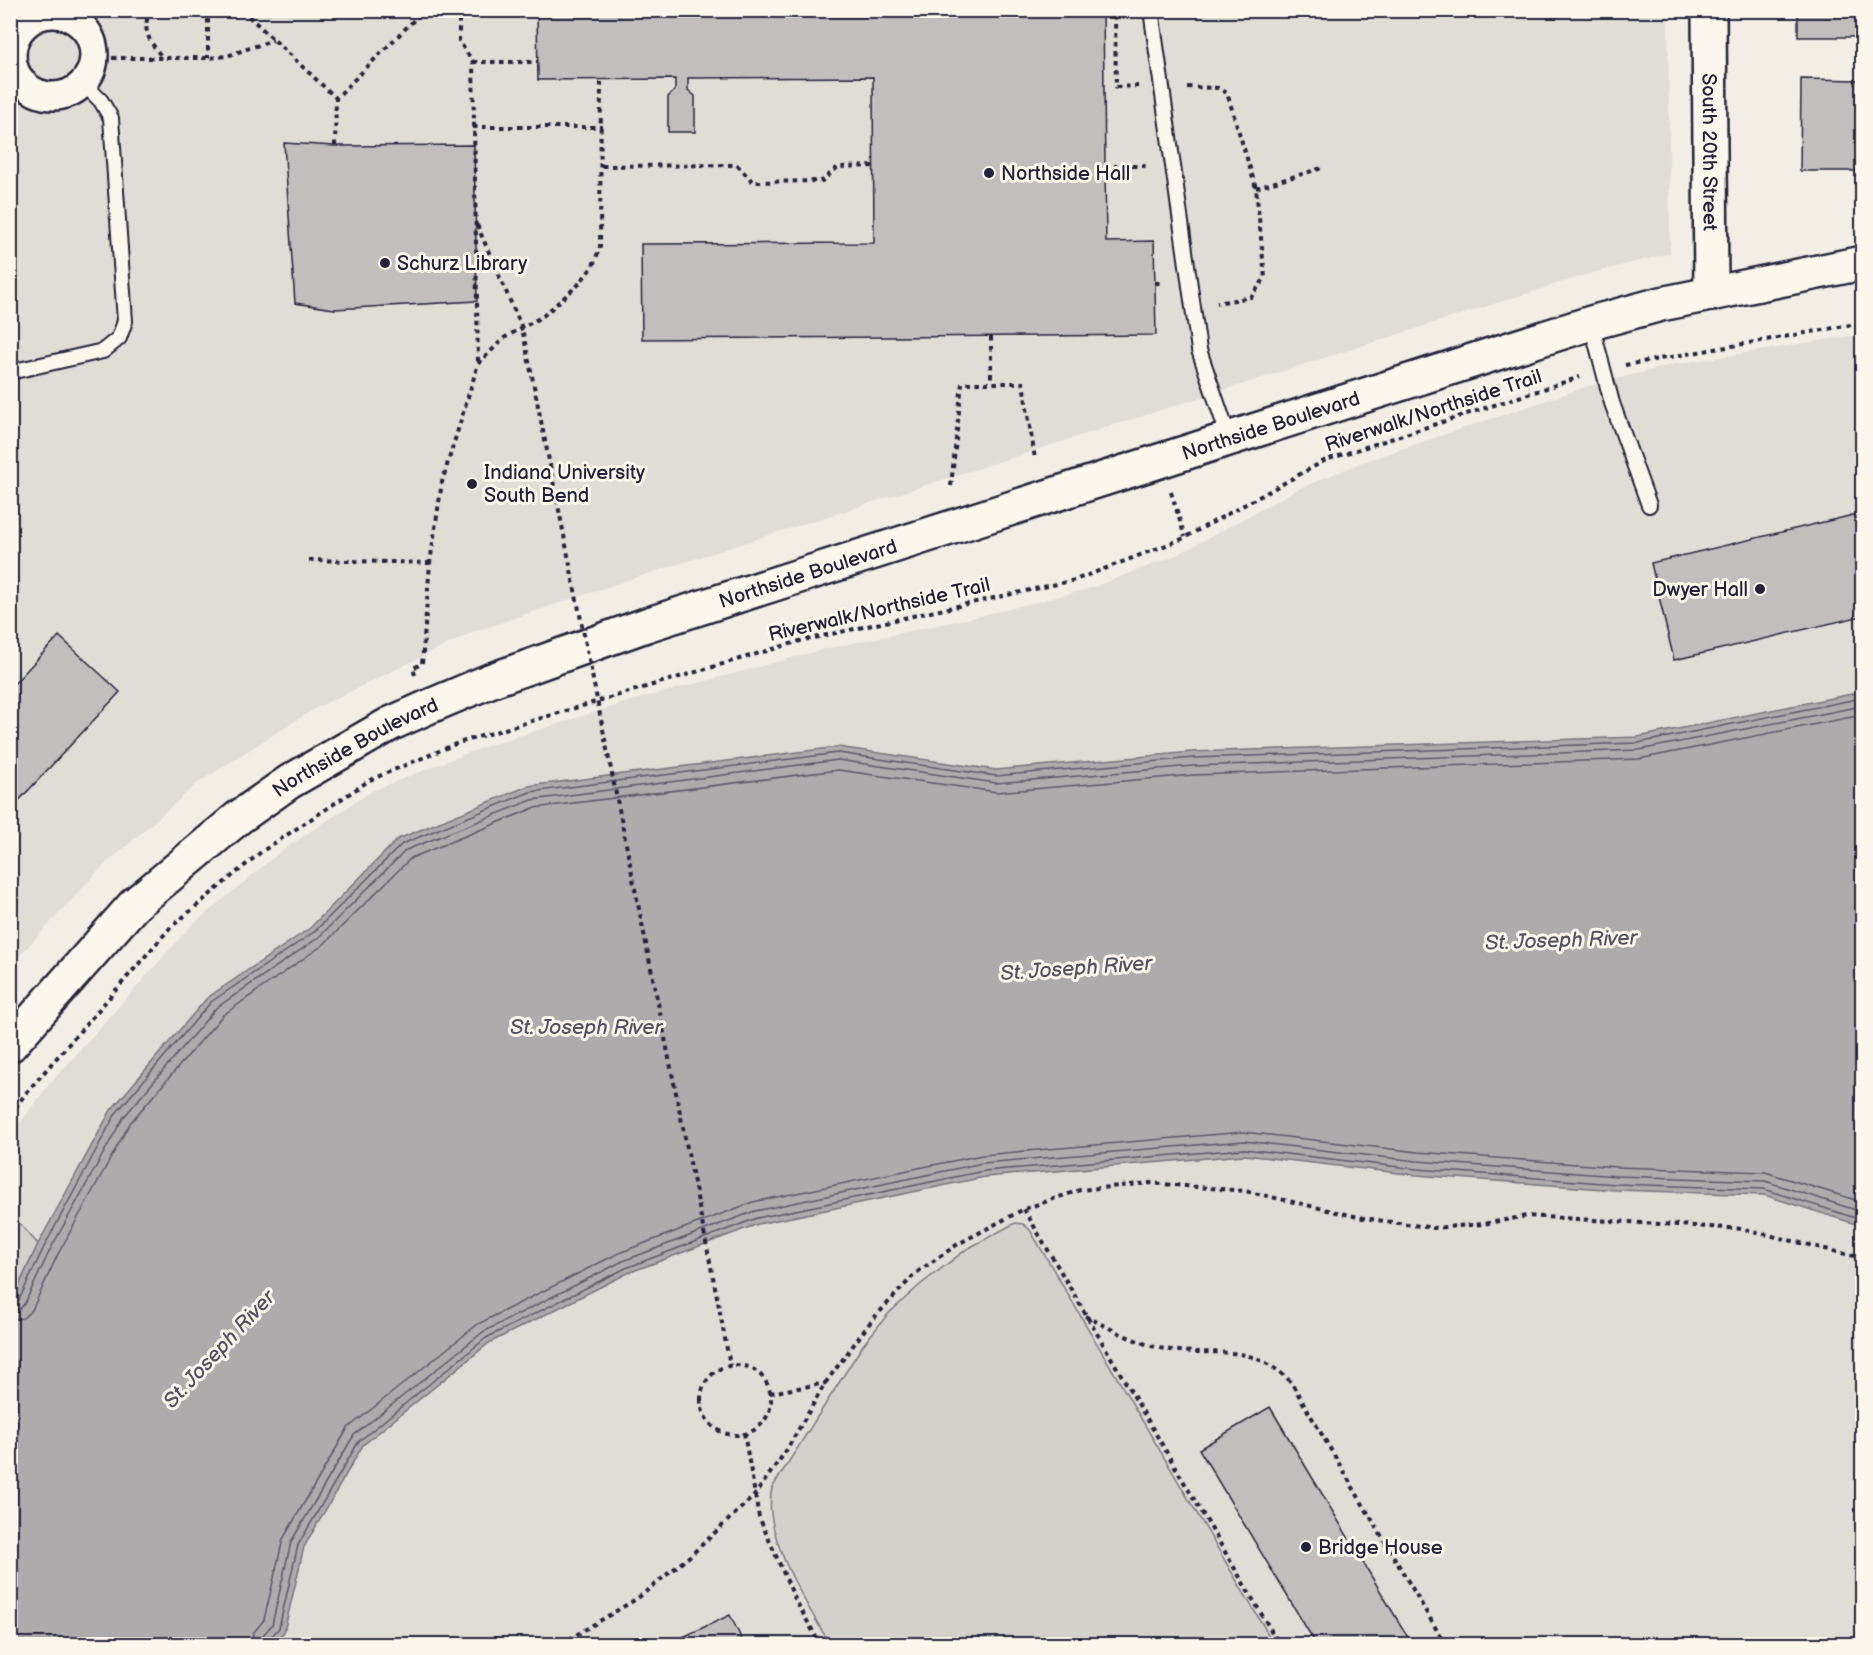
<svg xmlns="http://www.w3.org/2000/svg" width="1873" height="1655" font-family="'Balsamiq Sans',sans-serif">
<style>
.built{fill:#e0dcd6}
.green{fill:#d4d1cc;stroke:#7b7a84;stroke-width:1.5}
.water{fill:#aeabad;stroke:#76747f;stroke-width:1.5}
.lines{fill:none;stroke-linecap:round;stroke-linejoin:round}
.shore{stroke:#5a5969;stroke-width:1.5}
.building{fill:#c2bebe;stroke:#22223b;stroke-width:1.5}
.service-casing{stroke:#22223b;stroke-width:18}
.minor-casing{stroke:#22223b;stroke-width:32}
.tertiary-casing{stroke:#22223b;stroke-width:38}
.path{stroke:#22223b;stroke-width:4;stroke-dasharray:4.5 4.5;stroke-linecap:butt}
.service{stroke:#fbf7ec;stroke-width:14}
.minor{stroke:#fbf7ec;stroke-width:27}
.tertiary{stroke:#fbf7ec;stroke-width:33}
.path-bridge{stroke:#22223b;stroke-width:4;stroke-dasharray:4.5 4.5;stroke-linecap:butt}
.poi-dot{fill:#22223b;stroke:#fbf7ec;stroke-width:2}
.labels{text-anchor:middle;stroke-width:6;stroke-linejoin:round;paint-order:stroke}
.street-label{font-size:20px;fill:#22223b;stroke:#fbf7ec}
.poi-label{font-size:20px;fill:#22223b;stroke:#fbf7ec;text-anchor:start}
.water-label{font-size:21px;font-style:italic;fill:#535263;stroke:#fbf7ec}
</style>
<rect width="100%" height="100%" fill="#f2eee5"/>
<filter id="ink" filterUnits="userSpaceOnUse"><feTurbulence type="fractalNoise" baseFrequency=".0167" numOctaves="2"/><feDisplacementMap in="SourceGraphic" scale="12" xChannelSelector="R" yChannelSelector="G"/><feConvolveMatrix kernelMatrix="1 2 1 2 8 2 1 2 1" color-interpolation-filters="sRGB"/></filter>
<g filter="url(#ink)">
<path class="built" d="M11 11H1668L1670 253 1585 275 628 580 473 632 314 709 199 782 99 870 11 965Z
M1862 334V692L1638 737 1192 752 996 770 838 747 692 766 398 839 310 928 207 998 111 1110 38 1244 11 1214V1135L47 1087 191 926 280 852 372 791 478 749 631 701 825 649 980 616 1088 589 1175 556 1296 490 1360 463 1589 386 1671 365Z
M1244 1155 1416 1175 1616 1190 1764 1195 1862 1226V1644H272L284 1632 304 1547 363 1445 489 1343 628 1273 758 1224 985 1177Z"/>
<path class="green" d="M11 1214 38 1244 11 1303Z
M1015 1223 1023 1224 1030 1230 1274 1644H830C807 1605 761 1534 772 1488L863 1345 888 1314 921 1284 967 1249Z"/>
<path class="water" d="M1862 692V1226L1764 1195 1616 1190 1416 1175 1244 1155 985 1177 758 1224 628 1273 489 1343 363 1445 304 1547 284 1632 272 1644H11V1303L38 1244 111 1110 207 998 310 928 398 839 528 786 838 747 996 770 1192 752 1638 737Z"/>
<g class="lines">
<path class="shore" d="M10 1304 19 1300 44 1247 116 1113 211 1002 314 932 402 844 530 792 838 753 996 776 1193 758 1638 743 1862 698
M10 1311 19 1310 25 1303 50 1250 123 1118 216 1008 318 938 406 850 532 800 838 760 996 783 1193 766 1639 750 1862 706
M10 1320 23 1318 32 1310 58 1254 130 1123 223 1015 323 945 411 858 534 808 838 770 997 792 1194 775 1639 759 1862 715
M251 1644 253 1633 264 1620 283 1539 348 1428 478 1324 619 1253 753 1202 982 1155 1243 1132 1418 1152 1617 1167 1765 1172 1862 1202
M260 1644 262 1636 272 1625 291 1542 354 1435 483 1332 623 1261 755 1211 983 1163 1244 1141 1417 1161 1617 1176 1765 1181 1862 1212
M268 1644 269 1639 279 1628 298 1545 359 1441 486 1338 626 1268 757 1218 984 1171 1244 1149 1417 1169 1616 1184 1764 1189 1862 1220"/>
</g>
<path class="building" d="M537 10H1103L1106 242 1154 241 1156 335 642 339 641 244 874 243 873 77 688 78V90L695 96V132H668V97L675 90V79L538 80Z
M1798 10H1862V37H1798Z
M1801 79 1862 80V171H1800Z
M284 143 335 146 474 145 477 301 334 309 295 303Z
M1862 513V616L1674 660 1651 563Z
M59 636 120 692 10 810V688Z
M1270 1407 1412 1644H1316L1199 1449Z
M730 1615 744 1644H668Z"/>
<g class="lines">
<g class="service-casing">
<path id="service" d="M1151 10 1199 350 1229 438
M1591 323 1612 403 1649 505
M10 372 103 351 119 338 125 321 111 118 101 101 83 83"/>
</g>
<g class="minor-casing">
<path id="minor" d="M12 55a41 41 0 1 1 82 0a41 41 0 1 1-82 0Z"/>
</g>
<g class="tertiary-casing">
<g id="tertiary">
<path id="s1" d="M1709 10 1711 294"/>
<path id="s2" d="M10 1045 134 905 238 818 289 782 390 724 428 707 492 680 646 625 1591 323 1661 304 1862 263"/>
</g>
</g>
<path class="path" d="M151 10C140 29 150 42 162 57
M208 10V58
M242 10 336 98 424 10
M459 10V41L473 62 478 363
M1103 15H1129
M1115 15 1116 87 1138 86
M94 58H208L227 56 273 40
M473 62H538
M1187 87 1218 88 1227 93 1256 188 1265 278 1251 297 1217 303
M473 127H602
M335 146 336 98
M602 166 737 165 753 182 822 181 838 167 873 166
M1105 166H1148
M1256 188 1322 168
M477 225 522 328 532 376
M1155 283H1164
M991 337V382
M1625 365 1862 323
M951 486 962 383H1023L1035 459
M1171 492 1185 537
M309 560 430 563
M415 675 413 668 422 664 430 563 442 482 478 364 504 338 543 316 578 285 593 266 600 247 601 79
M10 1115 26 1093 170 928 261 852 370 780 458 743 800 641 1075 580 1182 539 1326 460 1580 377
M1024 1209 1279 1644
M718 1302 730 1365
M1085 1316C1112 1329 1140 1346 1171 1350 1223 1357 1248 1341 1291 1382L1445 1644
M701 1400a35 35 0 1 1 70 0a35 35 0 1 1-70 0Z
M770 1393 826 1383
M744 1433 759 1517 795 1599 820 1644
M561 1644 638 1598 691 1555 754 1496 786 1451 826 1382 872 1320 916 1273 958 1244 1024 1209 1080 1190 1150 1183 1245 1191 1363 1218 1434 1228 1483 1224 1527 1216 1744 1229 1862 1258"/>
<use href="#service" class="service"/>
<use href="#minor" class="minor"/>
<use href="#tertiary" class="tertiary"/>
<path class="path-bridge" d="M532 376 718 1302"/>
</g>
</g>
<g class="poi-dot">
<circle cx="989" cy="173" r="6"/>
<circle cx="385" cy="263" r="6"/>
<circle cx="472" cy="484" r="6"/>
<circle cx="1760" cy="589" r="6"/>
<circle cx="1306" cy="1547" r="6"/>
</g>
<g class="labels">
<g class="street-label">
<text dy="7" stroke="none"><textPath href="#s1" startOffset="142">South 20th Street</textPath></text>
<text transform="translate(1433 410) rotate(-18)" y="7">Riverwalk/Northside Trail</text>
<text dy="7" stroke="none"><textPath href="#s2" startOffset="1432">Northside Boulevard</textPath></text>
<text dy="7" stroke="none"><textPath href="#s2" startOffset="946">Northside Boulevard</textPath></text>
<text transform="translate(879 609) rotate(-13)" y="7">Riverwalk/Northside Trail</text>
<text dy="7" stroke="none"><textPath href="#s2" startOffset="460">Northside Boulevard</textPath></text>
</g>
<g class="poi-label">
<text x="1001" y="180">Northside Hall</text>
<text x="397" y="270">Schurz Library</text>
<text x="484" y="479">Indiana University<tspan x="484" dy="23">South Bend</tspan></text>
<text x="1748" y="596" text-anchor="end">Dwyer Hall</text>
<text x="1318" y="1554">Bridge House</text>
</g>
<g class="water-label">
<text transform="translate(1561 940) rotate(-2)" y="7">St. Joseph River</text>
<text transform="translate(1076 968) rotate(-4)" y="7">St. Joseph River</text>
<text x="586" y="1034">St. Joseph River</text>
<text transform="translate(219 1349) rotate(-47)" y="7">St. Joseph River</text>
</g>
</g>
<rect width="1873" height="1655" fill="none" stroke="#fbf7ec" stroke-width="36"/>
<rect x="18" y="18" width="1837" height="1619" fill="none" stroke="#22223b" stroke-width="2" filter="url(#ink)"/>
</svg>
